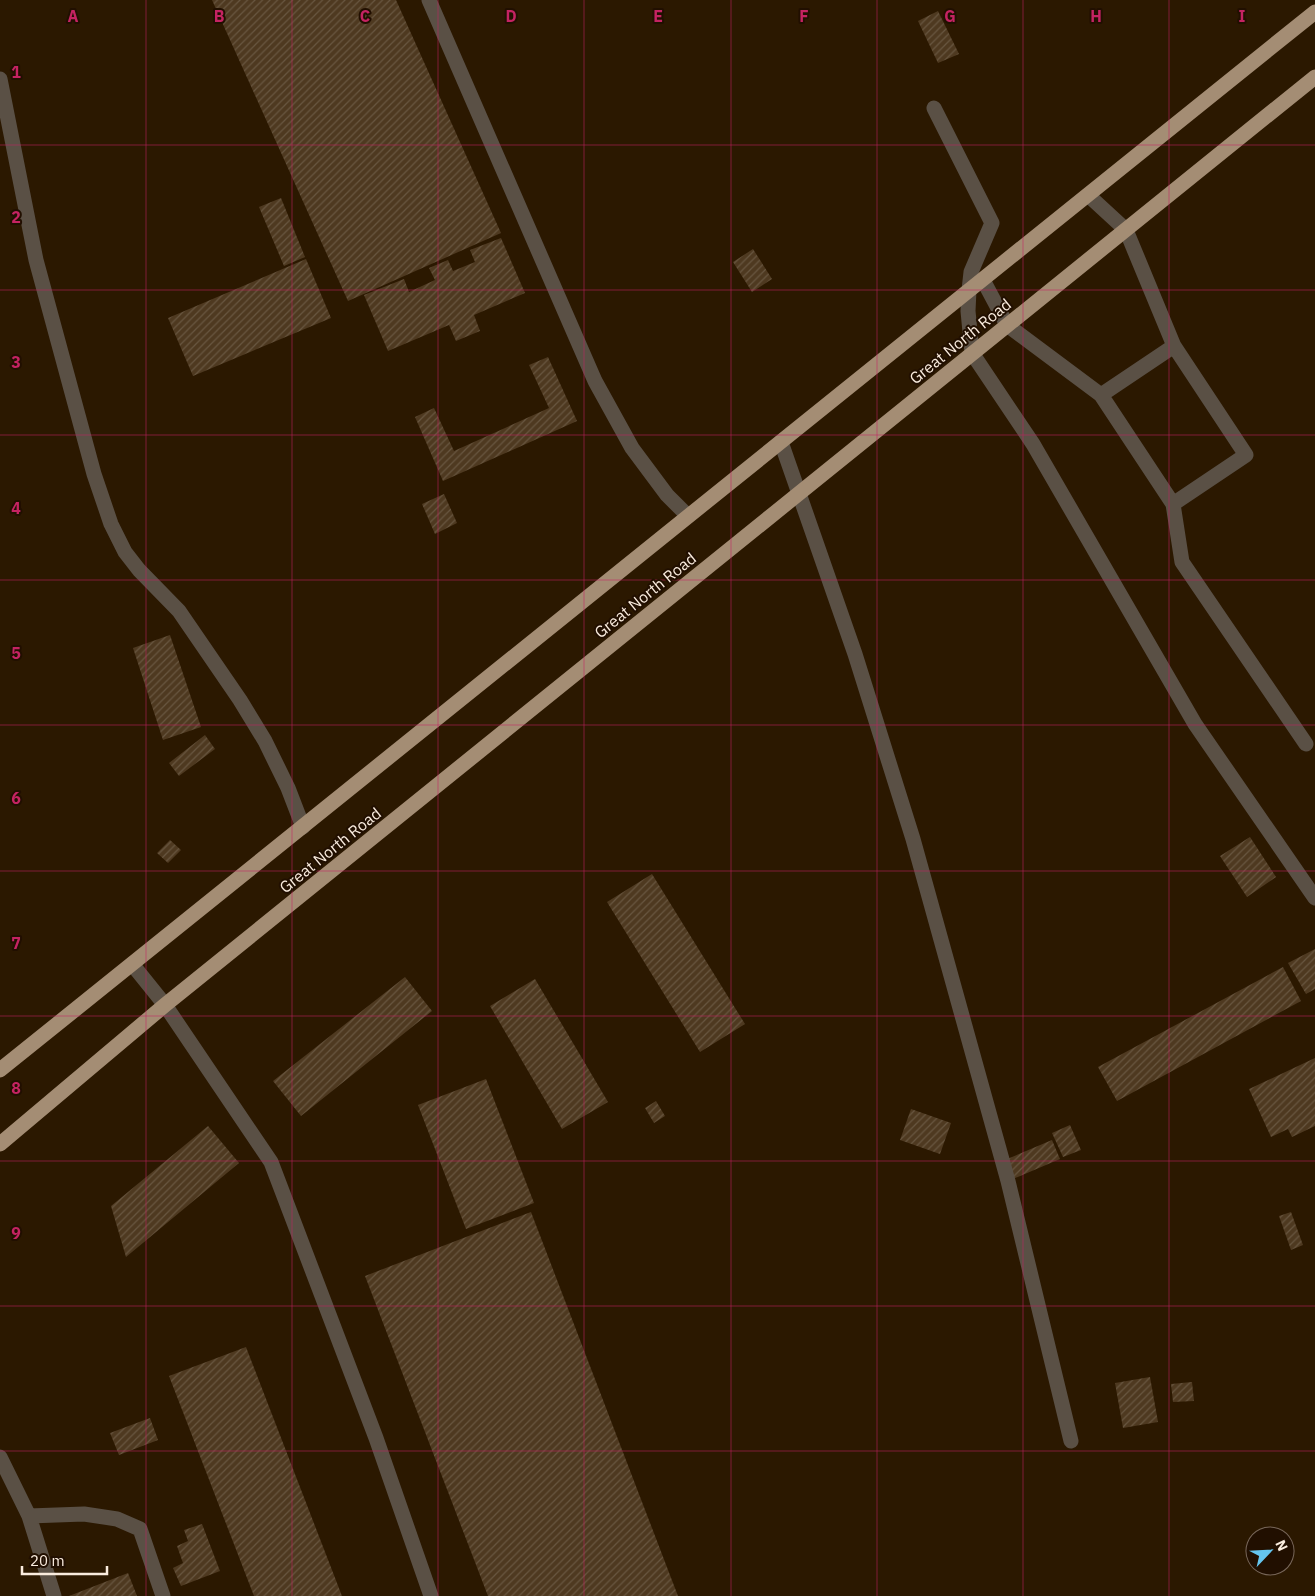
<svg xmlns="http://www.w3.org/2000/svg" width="1315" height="1596" font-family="'IBM Plex Sans',sans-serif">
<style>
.building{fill:url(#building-hatch)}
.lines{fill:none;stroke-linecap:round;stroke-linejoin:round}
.service{stroke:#5a5045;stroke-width:15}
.minor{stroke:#5a5045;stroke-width:15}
.trunk{stroke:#a48d74;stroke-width:15}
.grid{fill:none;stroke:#c52362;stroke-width:1;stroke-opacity:0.55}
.labels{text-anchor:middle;stroke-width:4;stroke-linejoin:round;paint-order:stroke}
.street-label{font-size:16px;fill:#faecde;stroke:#210f00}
.grid-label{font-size:16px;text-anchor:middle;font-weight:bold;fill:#c52362;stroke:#210f00;stroke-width:4;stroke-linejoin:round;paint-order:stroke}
</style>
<defs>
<pattern id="building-hatch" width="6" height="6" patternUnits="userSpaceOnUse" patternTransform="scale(1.25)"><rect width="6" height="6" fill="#4e3920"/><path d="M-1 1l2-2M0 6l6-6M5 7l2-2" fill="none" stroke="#685640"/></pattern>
</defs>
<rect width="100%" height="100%" fill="#2b1800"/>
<path class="building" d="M212 0H396L501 233 348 301Z
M938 11 959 54 938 63 918 21Z
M281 198 305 257 284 266 259 207Z
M501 238 525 293 474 315 480 331 456 341 449 325 388 351 364 295 404 279 409 292 435 280 429 268 448 260 453 271 475 262 470 250Z
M753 249 772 279 752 292 733 262Z
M306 259 331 318 193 376 168 318Z
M548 357 577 421 443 481 415 417 434 408 454 451 549 408 529 365Z
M444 494 457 523 435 534 422 504Z
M170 635 201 727 163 740 133 648Z
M205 735 215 749 179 776 169 763Z
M1250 837 1276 877 1247 897 1220 856Z
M170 840 181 850 168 863 157 853Z
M652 874 745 1024 700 1052 607 902Z
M1315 949V989L1306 994 1288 963Z
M1283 967 1301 1001 1117 1101 1098 1067Z
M405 977 432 1011 301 1116 273 1081Z
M535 979 608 1102 562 1129 490 1006Z
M1315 1058V1126L1292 1137 1288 1129 1271 1137 1249 1089Z
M486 1079 534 1203 466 1229 418 1105Z
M656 1101 665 1116 654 1123 645 1108Z
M911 1109 951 1123 940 1154 900 1140Z
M1070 1125 1081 1150 1063 1157 1052 1133Z
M208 1126 239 1163 126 1257 111 1206Z
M1052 1140 1060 1159 1013 1179 1005 1160Z
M531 1212 678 1596H488L365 1276Z
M1291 1212 1303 1245 1291 1250 1279 1216Z
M246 1347 342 1596H254L169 1376Z
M1150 1377 1158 1422 1123 1428 1115 1383Z
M1192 1382 1194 1401 1173 1402 1171 1384Z
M150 1418 158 1440 119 1455 110 1433Z
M202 1524 220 1571 181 1586 173 1568 183 1563 177 1546 188 1541 184 1530Z
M128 1573 137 1596H69Z"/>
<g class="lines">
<path class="service" d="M429 0 595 381 632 448 667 495 688 516
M0 79 36 260 94 474 111 524 125 552 139 570 179 611 240 700 265 741 288 788 303 827
M934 108 992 223 971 272 969 290
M983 280 1007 325 1101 395 1174 346 1126 230 1088 195
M1101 395 1173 504 1246 455 1174 346
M1173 504 1182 562 1306 744
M132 964 165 1005 271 1162 376 1438 431 1596
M0 1457 29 1516 54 1596
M29 1516 84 1514 117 1519 140 1529 163 1596"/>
<path class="minor" d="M969 290 968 311 972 353 1033 444 1195 724 1315 898
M781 442 855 654 913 839 1008 1181 1071 1441"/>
<path class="trunk" d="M0 1070 1315 12
M0 1144 165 1005 1315 77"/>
</g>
<path class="grid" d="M146 0V1596M292 0V1596M438 0V1596M584 0V1596M731 0V1596M877 0V1596M1023 0V1596M1169 0V1596M0 145H1315M0 290H1315M0 435H1315M0 580H1315M0 725H1315M0 871H1315M0 1016H1315M0 1161H1315M0 1306H1315M0 1451H1315"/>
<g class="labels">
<g class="street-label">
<text transform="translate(960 341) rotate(-39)" y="6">Great North Road</text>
<text transform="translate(645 595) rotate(-39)" y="6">Great North Road</text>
<text transform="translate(330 850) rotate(-39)" y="6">Great North Road</text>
</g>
</g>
<g class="grid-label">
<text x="73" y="22">A</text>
<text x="219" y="22">B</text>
<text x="365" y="22">C</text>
<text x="511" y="22">D</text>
<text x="658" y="22">E</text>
<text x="804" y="22">F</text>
<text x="950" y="22">G</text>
<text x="1096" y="22">H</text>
<text x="1242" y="22">I</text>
<text x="16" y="78">1</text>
<text x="16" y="223">2</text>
<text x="16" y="368">3</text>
<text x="16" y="514">4</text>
<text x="16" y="659">5</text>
<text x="16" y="804">6</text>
<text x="16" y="949">7</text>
<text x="16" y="1094">8</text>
<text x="16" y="1239">9</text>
</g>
<g transform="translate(1270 1551) rotate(65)"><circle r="24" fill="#210f00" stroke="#786759"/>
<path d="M0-4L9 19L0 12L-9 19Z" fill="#65c5ee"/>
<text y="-8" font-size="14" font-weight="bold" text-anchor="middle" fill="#faecde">N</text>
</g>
<path d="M22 1566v8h85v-8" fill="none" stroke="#faecde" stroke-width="2.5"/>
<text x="30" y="1566" font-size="15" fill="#faecde" stroke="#210f00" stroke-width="4" paint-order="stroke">20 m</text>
</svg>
